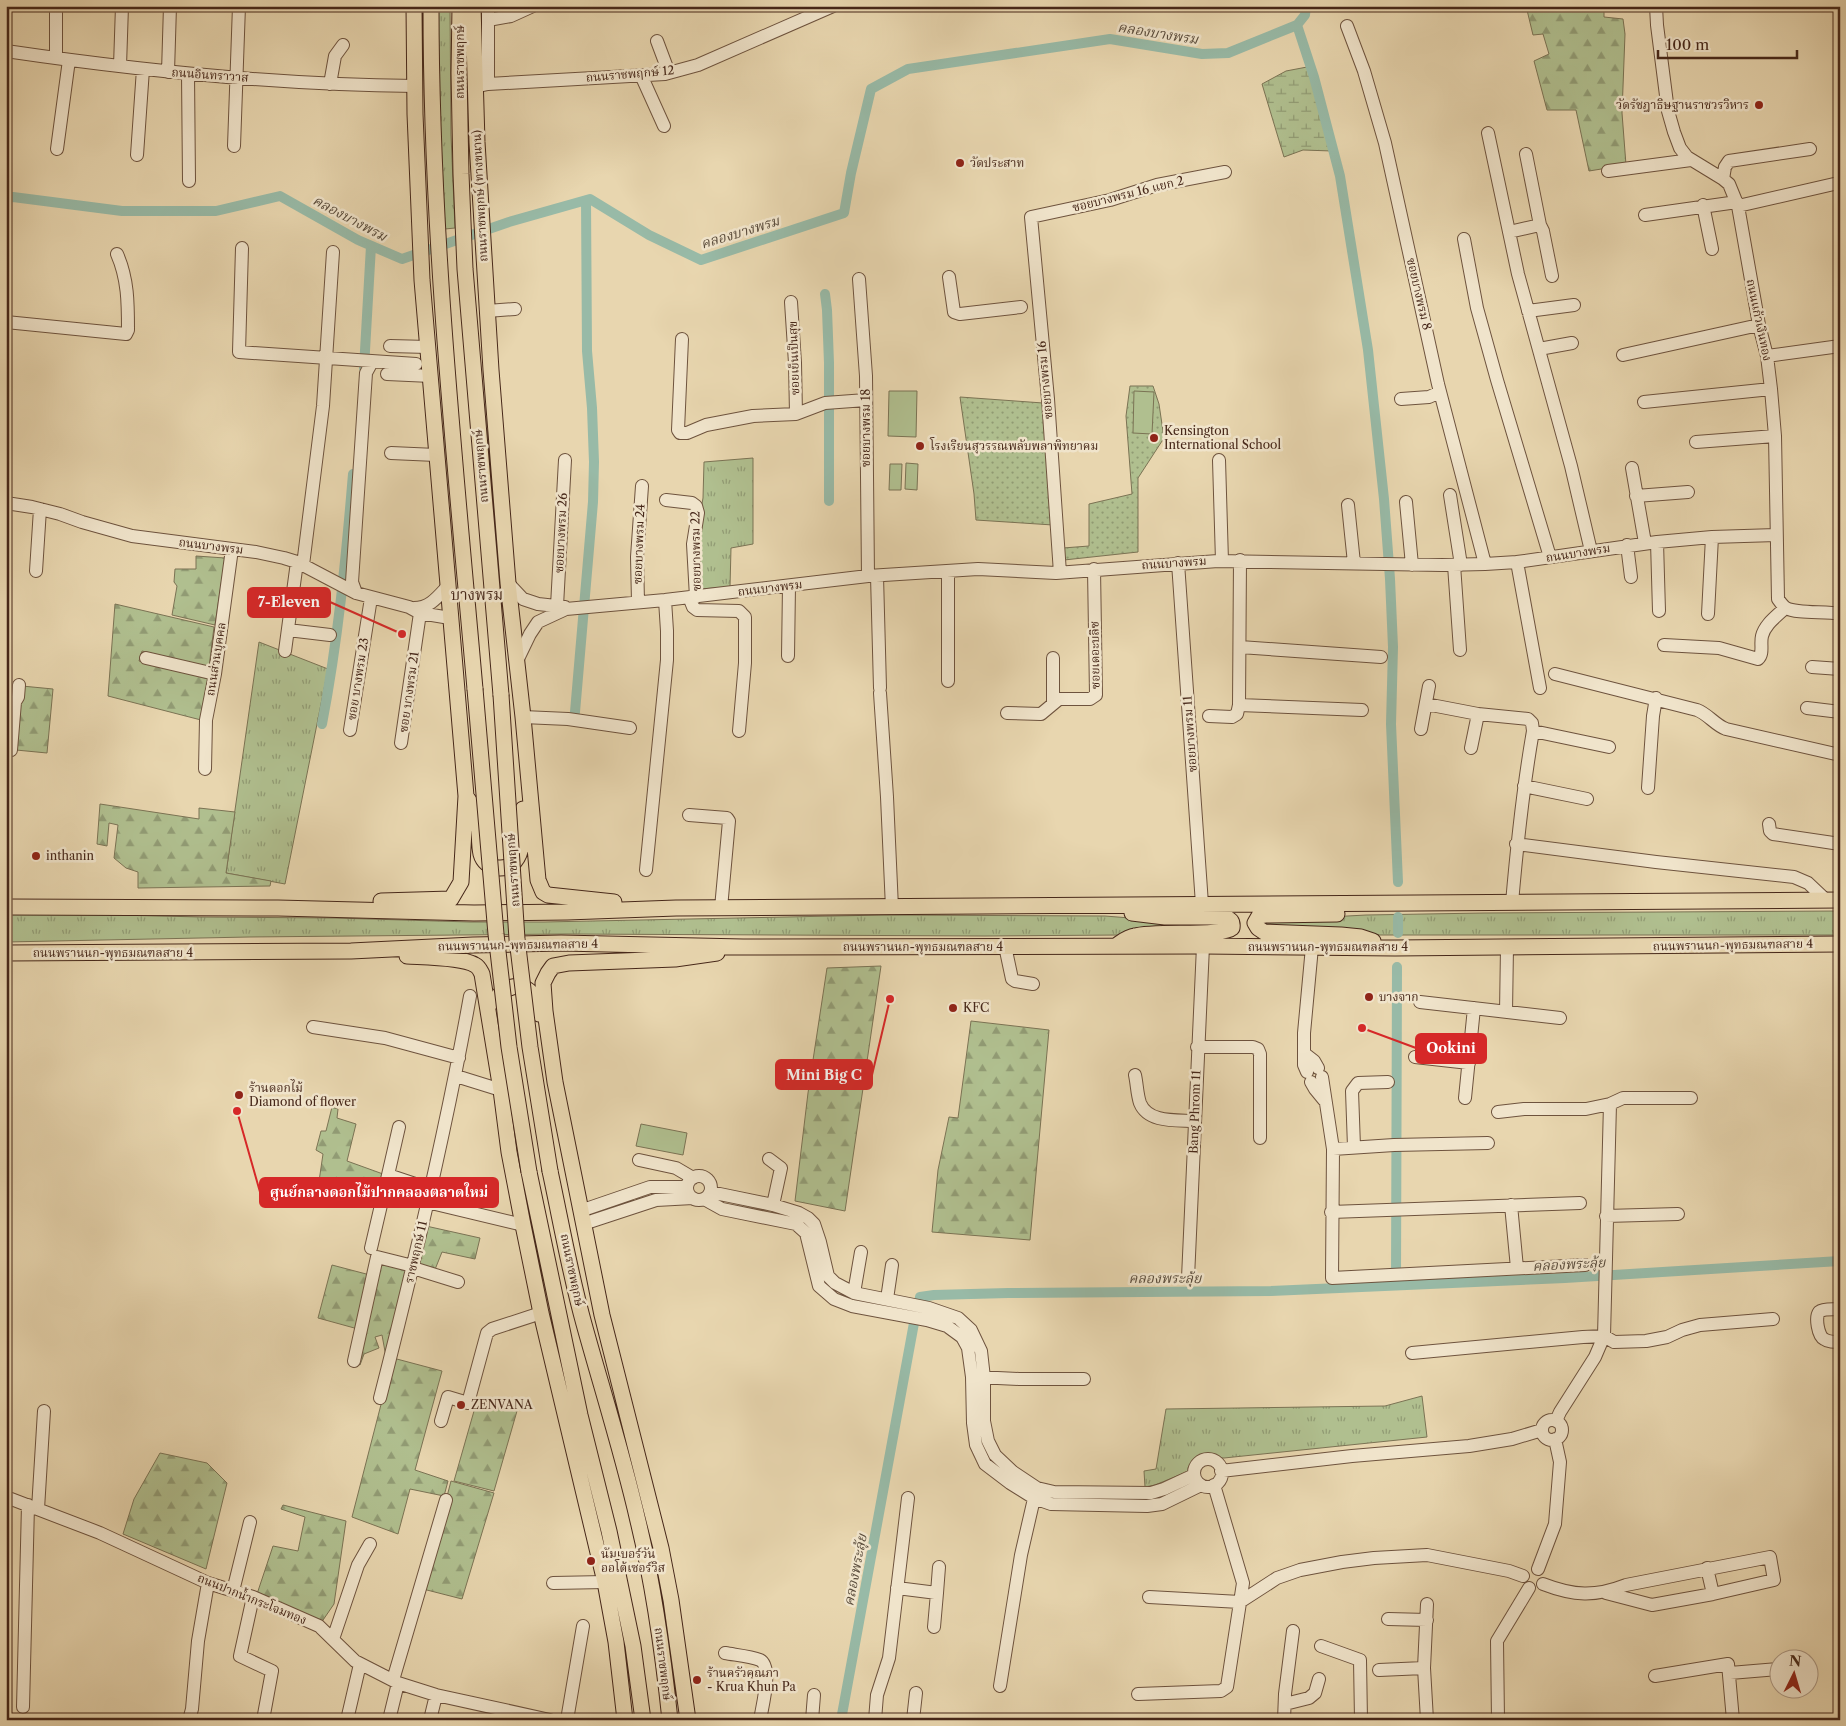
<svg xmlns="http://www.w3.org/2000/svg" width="1846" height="1726" font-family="'Libre Caslon Text','Noto Serif Thai',serif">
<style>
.grass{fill:url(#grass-tufts);stroke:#7b7354}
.forest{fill:url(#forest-firs);stroke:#7b7354}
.wetland{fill:url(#wetland-marsh);stroke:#7b7354}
.garden{fill:url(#garden-dots);stroke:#7b7354}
.pitch{fill:#b0bf8f;stroke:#7b7354}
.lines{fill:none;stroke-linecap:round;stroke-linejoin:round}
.canal{stroke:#98baa7;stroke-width:10}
.minor-casing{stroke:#6e533e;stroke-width:14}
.major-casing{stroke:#462719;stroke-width:17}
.minor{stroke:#f0e4cb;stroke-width:12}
.major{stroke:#e8d6af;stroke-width:15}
.major-bridge-casing{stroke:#462719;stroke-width:17;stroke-linecap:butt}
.major-bridge{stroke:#e8d6af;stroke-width:15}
.poi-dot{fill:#8f2418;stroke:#f0e4cb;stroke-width:2}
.labels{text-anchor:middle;stroke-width:5;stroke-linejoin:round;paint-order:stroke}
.street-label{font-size:12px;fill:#462719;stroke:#f0e4cb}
.poi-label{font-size:12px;fill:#462719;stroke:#f0e4cb;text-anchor:start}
.water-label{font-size:14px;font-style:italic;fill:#5a4c3c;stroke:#f0e4cb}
.quarter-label{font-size:15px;fill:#462719;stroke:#f0e4cb}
.leader{fill:none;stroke:#d62828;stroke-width:2}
.callout-dot{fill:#d62828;stroke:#f0e4cb;stroke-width:2}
.callout{fill:#d62828;stroke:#d62828;stroke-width:2}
.callout-label{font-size:14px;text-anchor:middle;font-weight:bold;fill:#fff}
</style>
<defs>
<pattern id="grass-tufts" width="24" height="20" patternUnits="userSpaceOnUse" patternTransform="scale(1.25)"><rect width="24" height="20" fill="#b0bf8f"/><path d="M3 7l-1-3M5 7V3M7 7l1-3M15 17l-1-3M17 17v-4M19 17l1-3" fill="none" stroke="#919b74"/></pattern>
<pattern id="forest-firs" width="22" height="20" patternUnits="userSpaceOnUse" patternTransform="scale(1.25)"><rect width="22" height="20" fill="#b0bf8f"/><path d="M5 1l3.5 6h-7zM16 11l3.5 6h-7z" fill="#919b74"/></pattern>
<pattern id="wetland-marsh" width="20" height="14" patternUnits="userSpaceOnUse" patternTransform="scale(1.25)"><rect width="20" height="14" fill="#b0bf8f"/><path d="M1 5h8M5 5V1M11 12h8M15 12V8" fill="none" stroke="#919b74"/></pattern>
<pattern id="garden-dots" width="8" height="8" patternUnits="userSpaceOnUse" patternTransform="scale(1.25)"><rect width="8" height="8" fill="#b0bf8f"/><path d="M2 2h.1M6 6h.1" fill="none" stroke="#919b74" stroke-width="1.8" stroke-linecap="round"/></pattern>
</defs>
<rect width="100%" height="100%" fill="#e8d6af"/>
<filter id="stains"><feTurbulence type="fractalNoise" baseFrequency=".004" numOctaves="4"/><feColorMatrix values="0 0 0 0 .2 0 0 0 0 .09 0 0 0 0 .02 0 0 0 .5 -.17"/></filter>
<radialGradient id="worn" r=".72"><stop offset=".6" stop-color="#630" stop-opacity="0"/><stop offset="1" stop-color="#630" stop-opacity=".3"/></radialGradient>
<path class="grass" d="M438 6H450L451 135 455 228 445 229 438 74Z
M753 458V544L731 548 730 587 699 589 696 540 703 498 704 462Z
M259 642 328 669 285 884 226 873Z
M1840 911V935H1370L1264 928 1263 922 1273 920 1366 915 1484 913Z
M6 912 200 917 335 918 470 922H544L883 915 1105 916 1155 920H1213L1224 925 1121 935 984 936 566 934 249 937 6 942Z
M1422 1396 1427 1437 1224 1458C1213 1458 1204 1455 1194 1460L1189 1471 1155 1485 1145 1487 1144 1471 1156 1469 1166 1409 1385 1406Z"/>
<path class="forest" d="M1583 6H1604V17L1623 19 1625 34 1622 113 1626 165 1589 171 1576 110H1547L1534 61 1549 54 1543 34 1533 35 1527 10 1583 11Z
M196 556 225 558 215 625 172 615 177 586 174 582 175 569H196Z
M115 604 214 627 209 667 142 651 139 661 209 679 201 720 108 696Z
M22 686 53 689 47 753 16 750Z
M100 804 199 819V808L235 812 226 873 271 881 270 886 138 888V872L126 868 114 858 118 825 109 823 107 846 97 844Z
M881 966 845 1211 795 1201 808 1093 827 968Z
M971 1021 1049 1030 1030 1240 932 1232 938 1170 949 1117 958 1118Z
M332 1107 338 1109 337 1118 356 1124 347 1161 383 1174 378 1199 343 1184 338 1197 317 1195 323 1154 316 1150 321 1131H326Z
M426 1226 480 1238 475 1259 442 1252 434 1272 418 1266Z
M379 1262 409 1268 386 1357 382 1335 375 1337 379 1348 364 1354 360 1365 354 1361Z
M332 1265 370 1275 358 1329 318 1318Z
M393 1358 442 1371 415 1470 448 1481 444 1496 410 1489 398 1534 352 1517Z
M476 1404 517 1411 494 1491 454 1481Z
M160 1453 207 1463 227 1483 206 1569 123 1534 134 1499Z
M451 1481 494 1493 462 1599 423 1589Z
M283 1505 346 1521 334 1604 321 1623 293 1608 257 1594 273 1546 298 1551 305 1517 281 1509Z"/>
<path class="wetland" d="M1307 67 1332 151 1303 150 1284 157 1262 84 1286 71Z"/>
<path class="garden" d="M1130 386H1153L1159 404 1164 438 1138 478V552L1064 560 1063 548 1089 546V504L1132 494 1126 416Z
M960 397 1043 403 1053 525 976 520 974 494Z"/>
<path class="pitch" d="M889 391H917L916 437 888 436Z
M1134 391 1154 392 1152 434 1133 433Z
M906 463 918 464 917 490 905 489Z
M890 464H902L901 490H889Z
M641 1124 687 1133 683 1155 636 1146Z"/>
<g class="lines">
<path class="canal" d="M1297 25 1314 77 1340 176 1368 350 1384 499 1390 579 1393 647 1391 724 1398 882
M6 199 13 197 122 211H216L280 196 358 240 402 259 509 222 590 199 649 235 701 260 844 213 851 173 871 89 908 69 1110 39 1202 54 1228 53 1297 25 1305 15 1306 6
M825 294 827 310 829 363V501
M364 368 371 246
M575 712 593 502 594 462 592 408 587 351 586 200
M322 724C338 641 346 558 353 474
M1398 917V933
M1396 1281 1397 967
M841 1720 914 1323 920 1297 934 1295 1008 1293 1271 1291 1565 1278 1840 1261"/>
<g class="minor-casing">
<path id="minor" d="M56 6V58
M488 6V84
M1656 6 1657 25 1668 111 1674 132 1680 148 1687 157 1723 179 1729 184 1738 206 1759 325 1767 356 1771 389 1775 436 1778 599C1780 602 1783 606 1786 608 1797 614 1826 611 1840 614
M488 20 511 16 533 6
M1347 26 1364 71 1385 143 1438 384 1485 564
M657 41 669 73
M6 51C142 71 278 85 415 86
M120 66 122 6
M168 72 170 6
M188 74 189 181
M641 75 664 126
M330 84 335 56 343 45
M474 87 488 84 665 74 698 65 833 6
M1488 133 1518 274 1571 466 1591 551
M234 146 239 6
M57 149 69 60
M1526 154 1540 225
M137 155 143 69
M1608 171 1691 160
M1723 179 1725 167 1729 161 1810 149
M1703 205 1712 249
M1738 206 1834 184
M1645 215 1737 202
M1509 232 1540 225 1543 231 1552 276
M1464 239 1477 308 1497 380 1550 557
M242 248 239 352 416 364
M949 277 954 312 960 314 1021 307
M859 279 866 376 868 576
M791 302 795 363 796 414
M487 311 515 309
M1528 311 1574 305
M6 322 126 334 128 330C128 303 128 279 117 254
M682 339 678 430 680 433H687L706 425 753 416 796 414 825 403 866 400
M390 346 428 347
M1539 349 1572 343
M1623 355 1759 325
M1767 356 1840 346
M387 374 431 376
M1401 399 1429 397 1440 392
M1644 402 1771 389
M1696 442 1775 436
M391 453 436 455
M1219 460 1222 561
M1632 468 1645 543
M1450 495 1461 565
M1636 496 1688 492
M666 500 692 503 696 506 698 513 693 544 696 597
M1406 502 1412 565
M6 503 32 507 60 514 82 522 132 536 256 552 284 558 297 562 356 593 409 607 420 613 450 618
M1348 505 1354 563
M1657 542 1659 611
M1627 545 1631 577
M1517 562 1540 688
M1178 563 1202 904
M303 565 323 406 333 252
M1454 565 1460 650
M36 571 40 509
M1060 573 1048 399 1031 217 1110 200 1157 185 1225 172
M877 576 880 688
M508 583 523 599 538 604 565 607
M356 593 352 582 366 373 372 362
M689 597 693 607 697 610 739 611 745 617V663L739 731
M638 602 637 557 642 486
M557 606 565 460
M414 608C429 608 437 598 447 587
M1708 614 1712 537
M288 630 330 635
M1664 645 1719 648 1758 659C1764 654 1760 644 1762 636 1765 624 1777 616 1785 608
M1240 647 1381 657
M285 651 297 562
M788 656 789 586
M146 658 215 674
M1053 658V702
M516 663 530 634 538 622 566 609 665 600 868 576 978 569 1056 573 1218 561 1442 565 1485 564 1517 562 1657 542 1712 537 1776 535
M1812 667 1840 669
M1555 674 1697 710C1708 714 1715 725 1726 729L1840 755
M948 681V571
M880 693 887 797 892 908
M1426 704 1478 714 1528 719 1532 723 1533 731C1523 788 1517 845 1512 903
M1239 705 1362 710
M1807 708 1840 712
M1007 713 1041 714 1059 699H1090L1096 695 1094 569
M1209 716 1232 717 1237 714 1239 705 1240 560
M523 717 568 719 630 728
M1421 729 1429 686
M350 730 371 598
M1533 731 1609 747
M401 743 420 613
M1471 748 1478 714
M6 750H11L15 702 18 697 19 685
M205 769 206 720 215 674 232 549
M1524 786 1587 799
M1648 788 1653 716 1656 698
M689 815 727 818 729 821 721 908
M1769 824 1770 831 1773 834 1840 844
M1516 844 1656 862 1794 877 1808 883 1826 900
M646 870 667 660V631L665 600
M1005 946 1012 979 1015 981 1033 984
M1420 1002 1560 1018
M1506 1012 1507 947
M313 1027 385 1038 459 1058
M1197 1047H1253L1258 1049 1260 1054V1138
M1305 1054 1314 1061 1318 1068
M1415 1057 1469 1063
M1307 1072 1304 1065V1033L1312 947
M1135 1075C1137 1084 1137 1094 1140 1103 1148 1123 1176 1120 1194 1121
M456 1076 501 1090
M1322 1077 1333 1149 1332 1278 1585 1265
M1311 1082 1315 1089 1324 1100
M1465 1098 1474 1008
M1498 1112 1524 1109H1586L1610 1104 1623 1098H1691
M1354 1147 1352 1091 1358 1083 1388 1082
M1333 1149 1394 1145 1488 1143
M769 1159 781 1168 773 1205
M639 1160 676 1168 693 1178
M388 1175 399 1127
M687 1188a12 12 0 1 1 24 0a12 12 0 1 1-24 0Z
M710 1192 773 1205 799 1213 808 1218 814 1224 820 1242 828 1276 835 1283 854 1293 929 1308 958 1318 971 1330 981 1351 984 1378V1421L988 1441 995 1455 1013 1472 1037 1488 1054 1492 1151 1493 1164 1489 1194 1475
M704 1199 722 1209 796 1224 806 1233 819 1286 834 1299 852 1306 927 1320 947 1326 962 1337 968 1348 972 1377 973 1423 976 1445 985 1464 1010 1483 1034 1498 1051 1504 1147 1506 1162 1504 1201 1485
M427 1202 523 1225
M1511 1205 1517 1268
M580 1211 650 1187H687
M1331 1212 1580 1203
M1606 1216 1678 1214
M583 1224 656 1200 693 1198
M371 1248 388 1175 430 1189
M413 1268 458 1282
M1188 1278 1203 946
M854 1293 861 1252
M887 1299 892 1265
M1840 1309C1834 1310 1824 1308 1819 1312 1815 1317 1818 1336 1824 1339 1828 1342 1834 1342 1840 1342
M1412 1353 1583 1337 1604 1336 1614 1342 1646 1341 1667 1337 1682 1330 1700 1325 1773 1319
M354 1361 377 1257 413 1266
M977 1377 1019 1379H1084
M380 1398C414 1265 446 1131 470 996
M1542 1430a10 10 0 1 1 20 0a10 10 0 1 1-20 0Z
M441 1421 448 1397 468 1403 487 1333 492 1329 541 1313
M1556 1421 1560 1412 1595 1357 1604 1336 1610 1104
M1194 1473a14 14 0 1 1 28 0a14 14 0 1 1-28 0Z
M1221 1471 1352 1456 1469 1446 1512 1439 1542 1430
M6 1497 100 1533 208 1583 253 1597 319 1626 355 1661 398 1683 436 1695 550 1720
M38 1509 44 1411
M1707 1568 1713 1594
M1538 1569 1555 1524 1560 1462 1555 1439
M553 1583 605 1582
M1543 1584C1574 1596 1595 1597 1626 1585L1770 1557 1774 1580 1713 1594 1652 1605 1606 1593
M897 1588 937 1593 939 1567
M233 1591 250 1522
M253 1597 240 1656 272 1671 263 1720
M1149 1597 1240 1602 1277 1578 1300 1570 1342 1562 1374 1558 1427 1555 1509 1571 1523 1576
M1388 1619 1427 1620
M934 1627 937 1593
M333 1639 358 1565 370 1544
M1321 1646 1360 1660 1361 1720
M725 1653C736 1655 750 1656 760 1660 773 1667 762 1707 760 1720
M1379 1670 1424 1668
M1730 1673 1778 1669
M1655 1676 1728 1664 1733 1720
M393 1680 446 1500
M1000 1686 1021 1555 1036 1490
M1138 1694 1221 1691 1227 1687 1243 1583 1214 1485
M1285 1704 1309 1698 1315 1693 1319 1679
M23 1707 28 1505
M189 1720 192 1709 198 1641 208 1583
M347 1720 360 1664
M389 1720 398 1683
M430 1720 436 1695
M567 1720 583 1626
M812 1720 814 1695
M875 1720 877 1695 889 1658 908 1498
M913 1720 916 1693
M1284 1720 1285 1694 1293 1631
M1427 1720 1424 1668 1427 1604
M1498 1720 1497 1641 1529 1588"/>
</g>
<g class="major-casing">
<path id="major" d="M431 6C431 235 455 462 475 689
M460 6 459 73 461 174 465 269 501 695
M473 6 477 142 491 370 508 583 523 717 538 880 543 892 548 895 614 902
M466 796C469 801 474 807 476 812 481 825 478 841 481 854 485 869 505 873 515 861 526 848 521 825 523 809
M381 901 451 899 461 882 466 796 422 280 415 114 414 6
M6 907 278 908 474 913 567 912 676 908 1840 900
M1337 914 1265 915 1259 916 1255 923 1258 928 1264 932 1341 935 1361 937 1373 941
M1117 945C1123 941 1128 937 1135 936 1154 930 1222 937 1232 928 1233 921 1231 920 1225 917H1165L1132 913
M6 953 351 951 473 945 561 943 743 947 1203 946 1395 948 1840 944
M407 956C422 957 463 957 475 965 479 967 480 970 482 974L501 1090 509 1152 523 1225 541 1313 605 1582 616 1642 625 1720
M495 1001C503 987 521 980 532 994 537 1000 537 1007 539 1014
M550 1171C561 1222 570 1274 584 1324 602 1389 623 1455 638 1521 654 1587 663 1653 670 1720
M529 1172 580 1415 609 1531 633 1646 643 1720
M688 1720 671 1600 661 1548 602 1315 555 1082 545 1011 543 983 548 973 553 966 569 963 675 959 717 953"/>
</g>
<use href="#minor" class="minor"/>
<use href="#major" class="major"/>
<g class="major-bridge-casing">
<path id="major-bridge" d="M475 689 496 934 509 1047 529 1172
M501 695 517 939 530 1047 550 1171"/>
</g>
<use href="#major-bridge" class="major-bridge"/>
</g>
<g class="poi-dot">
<circle cx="1759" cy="105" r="5"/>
<circle cx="960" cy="163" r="5"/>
<circle cx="1154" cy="438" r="5"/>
<circle cx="920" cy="446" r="5"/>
<circle cx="36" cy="856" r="5"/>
<circle cx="1369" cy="997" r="5"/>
<circle cx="953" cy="1008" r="5"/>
<circle cx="239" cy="1095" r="5"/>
<circle cx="461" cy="1405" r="5"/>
<circle cx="591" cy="1561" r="5"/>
<circle cx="697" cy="1680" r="5"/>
</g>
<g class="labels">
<g class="street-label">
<text transform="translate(460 62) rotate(-90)" y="4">ถนนราชพฤกษ์</text>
<text transform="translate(630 74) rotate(-5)" y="4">ถนนราชพฤกษ์ 12</text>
<text transform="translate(210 75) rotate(4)" y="4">ถนนอินทราวาส</text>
<text transform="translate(1128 194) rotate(-14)" y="4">ซอยบางพรม 16 แยก 2</text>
<text transform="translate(480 196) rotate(-93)" y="4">ถนนราชพฤกษ์ (ทางขนาน)</text>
<text transform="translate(1419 294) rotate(77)" y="4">ซอยบางพรม 8</text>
<text transform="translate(1759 320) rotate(78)" y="4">ถนนแก้วเงินทอง</text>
<text transform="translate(794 358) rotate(-92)" y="4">ซอยเย็นเป็นสุข</text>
<text transform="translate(1045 380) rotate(-95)" y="4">ซอยบางพรม 16</text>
<text transform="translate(866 428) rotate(-90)" y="4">ซอยบางพรม 18</text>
<text transform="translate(481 466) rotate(-95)" y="4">ถนนราชพฤกษ์</text>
<text transform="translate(561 533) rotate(-87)" y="4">ซอยบางพรม 26</text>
<text transform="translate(639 544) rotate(-88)" y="4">ซอยบางพรม 24</text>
<text transform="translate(211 546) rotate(7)" y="4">ถนนบางพรม</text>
<text transform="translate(696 551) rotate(-91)" y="4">ซอยบางพรม 22</text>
<text transform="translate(1578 553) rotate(-9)" y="4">ถนนบางพรม</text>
<text transform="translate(1174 563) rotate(-4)" y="4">ถนนบางพรม</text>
<text transform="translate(770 588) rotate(-7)" y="4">ถนนบางพรม</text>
<text transform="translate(1095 655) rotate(-91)" y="4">ซอยเดอะบลิซ</text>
<text transform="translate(216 659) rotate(-81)" y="4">ถนนส่วนบุคคล</text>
<text transform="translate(358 679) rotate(-81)" y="4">ซอย บางพรม 23</text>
<text transform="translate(409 692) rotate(-82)" y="4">ซอย บางพรม 21</text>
<text transform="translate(1190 734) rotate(-94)" y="4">ซอยบางพรม 11</text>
<text transform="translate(513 870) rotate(-94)" y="4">ถนนราชพฤกษ์</text>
<text transform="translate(518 945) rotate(-1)" y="4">ถนนพรานนก-พุทธมณฑลสาย 4</text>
<text transform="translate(1733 945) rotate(-1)" y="4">ถนนพรานนก-พุทธมณฑลสาย 4</text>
<text x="923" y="951">ถนนพรานนก-พุทธมณฑลสาย 4</text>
<text x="1328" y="951">ถนนพรานนก-พุทธมณฑลสาย 4</text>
<text x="113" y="957">ถนนพรานนก-พุทธมณฑลสาย 4</text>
<text transform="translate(1195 1112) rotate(-88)" y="4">Bang Phrom 11</text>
<text transform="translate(416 1252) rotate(-77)" y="4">ราชพฤกษ์ 11</text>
<text transform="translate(572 1270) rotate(78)" y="4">ถนนราชพฤกษ์</text>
<text transform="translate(252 1599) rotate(22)" y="4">ถนนปากน้ำกระโจมทอง</text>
<text transform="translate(663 1664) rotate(83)" y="4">ถนนราชพฤกษ์</text>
</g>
<g class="poi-label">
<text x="1749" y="109" text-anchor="end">วัดรัชฎาธิษฐานราชวรวิหาร</text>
<text x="970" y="167">วัดประสาท</text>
<text x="1164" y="435">Kensington<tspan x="1164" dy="14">International School</tspan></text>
<text x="930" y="450">โรงเรียนสุวรรณพลับพลาพิทยาคม</text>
<text x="46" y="860">inthanin</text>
<text x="1379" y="1001">บางจาก</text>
<text x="963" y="1012">KFC</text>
<text x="249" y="1092">ร้านดอกไม้<tspan x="249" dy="14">Diamond of flower</tspan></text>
<text x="471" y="1409">ZENVANA</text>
<text x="601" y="1558">นัมเบอร์วัน<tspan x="601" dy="14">ออโต้เซอร์วิส</tspan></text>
<text x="707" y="1677">ร้านครัวคุณภา<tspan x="707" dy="14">- Krua Khun Pa</tspan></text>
</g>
<g class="water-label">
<text transform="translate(1158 33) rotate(9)" y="5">คลองบางพรม</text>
<text transform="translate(350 218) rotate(28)" y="5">คลองบางพรม</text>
<text transform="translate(740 232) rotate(-17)" y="5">คลองบางพรม</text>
<text transform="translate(1569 1264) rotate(-3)" y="5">คลองพระลุ้ย</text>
<text x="1165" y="1283">คลองพระลุ้ย</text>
<text transform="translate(855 1570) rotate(-79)" y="5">คลองพระลุ้ย</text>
</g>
<g class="quarter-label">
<text x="477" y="600">บางพรม</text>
</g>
</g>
<path class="leader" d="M402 634L330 602M1362 1028L1416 1048M890 999L872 1075M237 1111L260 1192"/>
<g class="callout-dot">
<circle cx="402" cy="634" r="5"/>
<circle cx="1362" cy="1028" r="5"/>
<circle cx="890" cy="999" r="5"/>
<circle cx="237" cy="1111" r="5"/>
</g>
<g class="callout">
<rect x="248" y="588" width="82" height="29" rx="5"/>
<rect x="1416" y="1034" width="70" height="29" rx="5"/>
<rect x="776" y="1060" width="96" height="29" rx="5"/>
<rect x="260" y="1178" width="238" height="29" rx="5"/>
</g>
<g class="callout-label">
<text x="289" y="607">7-Eleven</text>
<text x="1451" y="1053">Ookini</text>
<text x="824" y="1080">Mini Big C</text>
<text x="379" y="1197">ศูนย์กลางดอกไม้ปากคลองตลาดใหม่</text>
</g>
<rect width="1846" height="1726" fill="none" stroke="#e8d6af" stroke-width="25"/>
<rect x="8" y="8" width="1831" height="1711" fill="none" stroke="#462719" stroke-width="2.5"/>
<rect x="12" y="12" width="1821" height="1701" fill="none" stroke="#462719"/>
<g transform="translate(1794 1674) rotate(5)"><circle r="24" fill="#f0e4cb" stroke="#ac9884"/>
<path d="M0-4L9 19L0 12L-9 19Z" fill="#8f2418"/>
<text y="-8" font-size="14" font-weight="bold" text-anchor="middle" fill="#462719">N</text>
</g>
<path d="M1658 50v8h139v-8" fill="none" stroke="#462719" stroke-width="2.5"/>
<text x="1666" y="50" font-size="15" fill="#462719" stroke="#f0e4cb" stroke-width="4" paint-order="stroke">100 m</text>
<rect width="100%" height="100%" filter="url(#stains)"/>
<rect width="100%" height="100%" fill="url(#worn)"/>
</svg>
